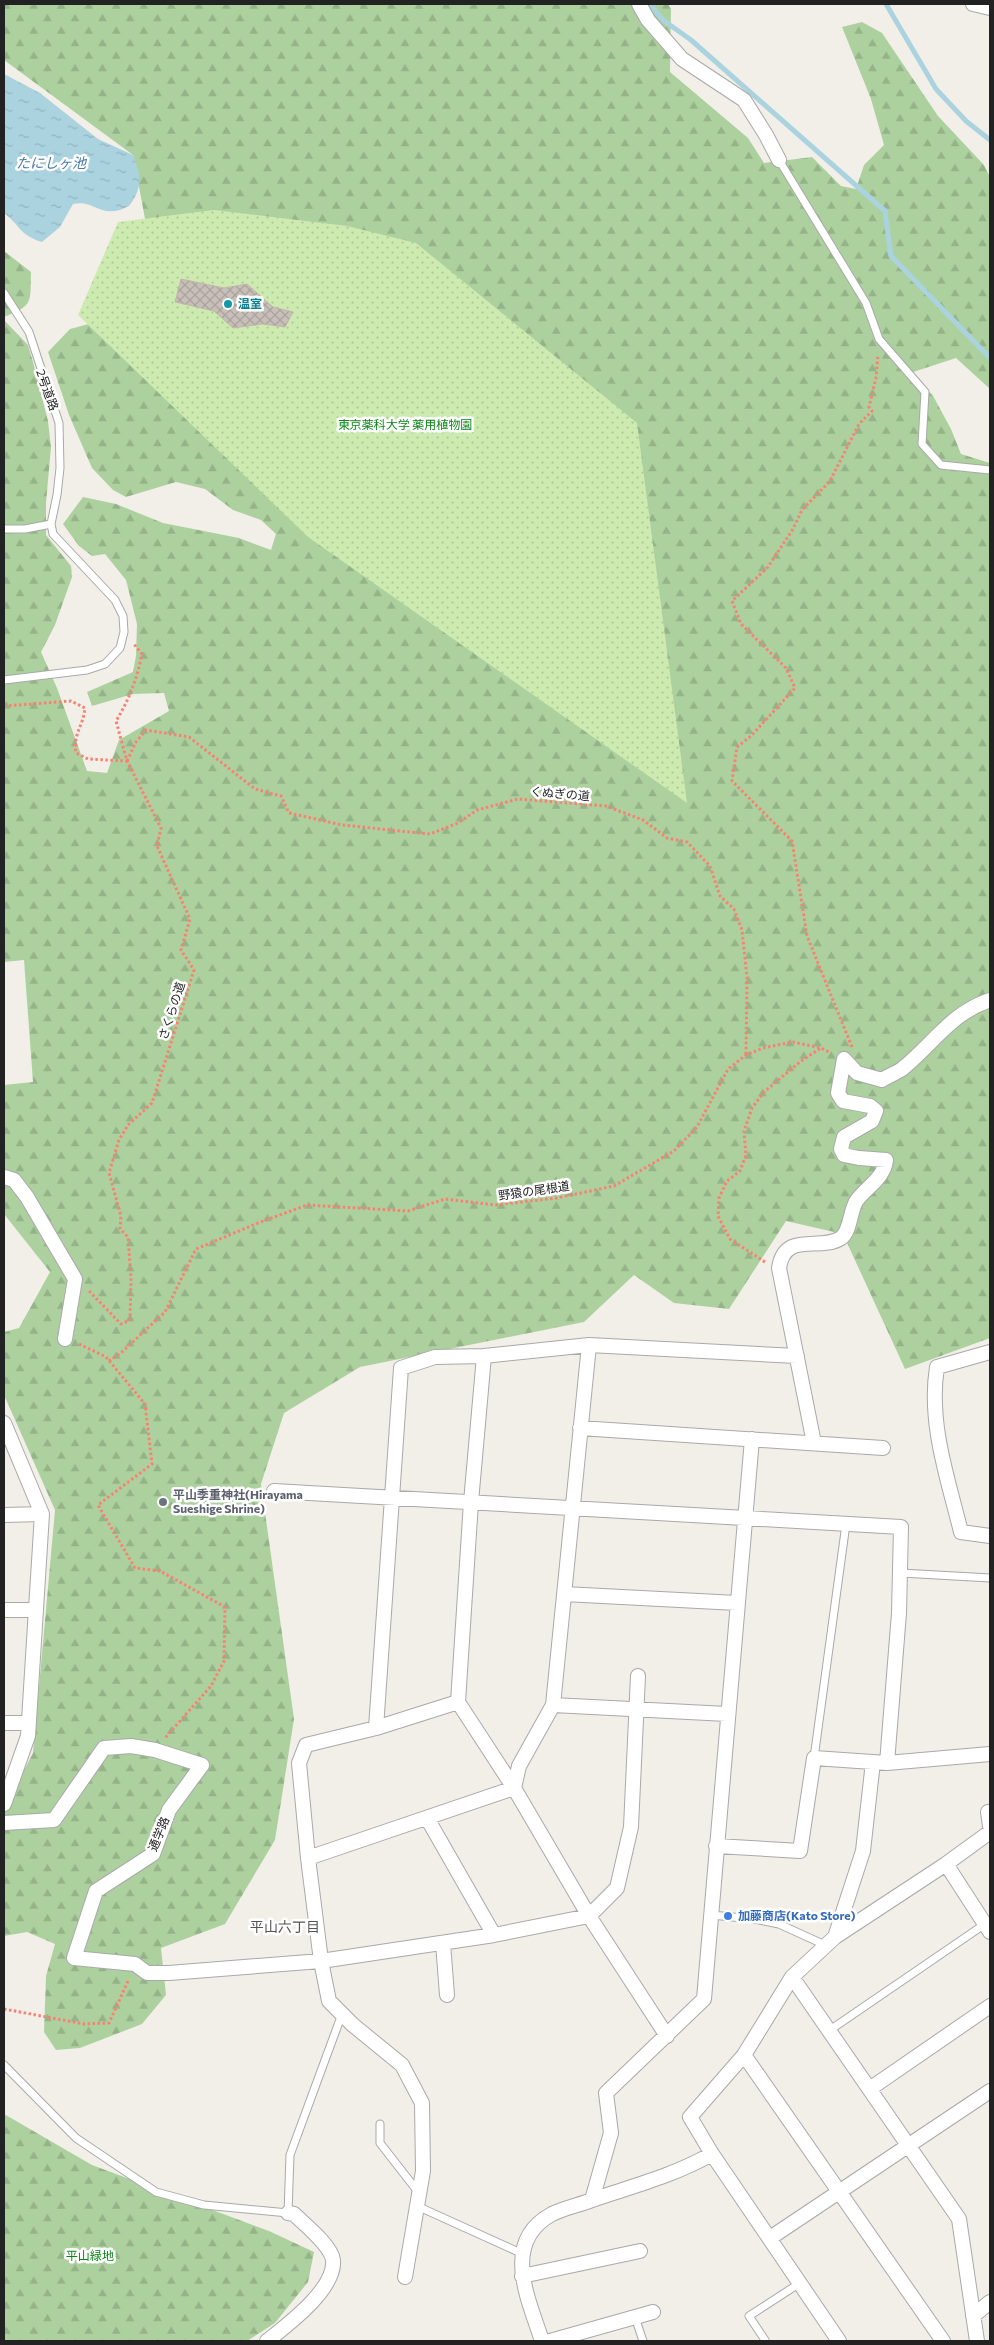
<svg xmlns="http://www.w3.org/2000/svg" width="994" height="2345" font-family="Commissioner,'Noto Sans JP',sans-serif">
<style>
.forest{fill:url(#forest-firs)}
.garden{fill:url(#garden-dots)}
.water{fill:url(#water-ripples)}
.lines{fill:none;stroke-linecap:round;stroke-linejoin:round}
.stream{stroke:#aad3df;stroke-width:5}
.building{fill:url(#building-cross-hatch);stroke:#c4b6ab}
.lane-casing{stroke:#a9a9a9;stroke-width:9}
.street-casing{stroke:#a9a9a9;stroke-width:16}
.path{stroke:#fa8072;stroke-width:3;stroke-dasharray:2.5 2.5;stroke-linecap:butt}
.lane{stroke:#fff;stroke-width:7}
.street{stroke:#fff;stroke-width:14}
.culture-dot{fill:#0f9aa8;stroke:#fff;stroke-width:2}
.worship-dot{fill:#6b7280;stroke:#fff;stroke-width:2}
.shop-dot{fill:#3f7fe0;stroke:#fff;stroke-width:2}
.labels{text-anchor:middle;stroke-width:5;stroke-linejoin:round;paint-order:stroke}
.culture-label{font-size:12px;font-weight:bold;fill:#0d838f;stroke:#fff;text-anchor:start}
.street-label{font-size:12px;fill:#222;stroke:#fff}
.park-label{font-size:12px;fill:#0c8416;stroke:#fff}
.worship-label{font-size:12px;font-weight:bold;fill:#5b616d;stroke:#fff;text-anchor:start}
.shop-label{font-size:12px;font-weight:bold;fill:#366cbe;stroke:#fff;text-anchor:start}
.water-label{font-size:14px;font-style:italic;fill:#4a7aab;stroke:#fff}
.neighbourhood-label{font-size:14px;fill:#555;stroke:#fff}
</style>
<defs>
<pattern id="forest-firs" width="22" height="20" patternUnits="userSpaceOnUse" patternTransform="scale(1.25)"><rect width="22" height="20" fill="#add19e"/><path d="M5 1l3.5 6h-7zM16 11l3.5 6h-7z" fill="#95b388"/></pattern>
<pattern id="garden-dots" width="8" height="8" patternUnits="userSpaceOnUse" patternTransform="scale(1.25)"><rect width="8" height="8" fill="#cdebb0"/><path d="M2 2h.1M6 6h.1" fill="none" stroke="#b0c997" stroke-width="1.8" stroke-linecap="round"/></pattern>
<pattern id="water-ripples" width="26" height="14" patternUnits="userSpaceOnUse" patternTransform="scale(1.25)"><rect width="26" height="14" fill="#aad3df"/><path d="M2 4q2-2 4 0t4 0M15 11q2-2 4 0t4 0" fill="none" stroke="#92b5bf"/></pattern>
<pattern id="building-cross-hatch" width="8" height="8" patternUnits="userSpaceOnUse" patternTransform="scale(1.25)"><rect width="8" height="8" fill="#c7bfb8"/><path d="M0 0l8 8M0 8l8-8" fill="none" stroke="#aba49e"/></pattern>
</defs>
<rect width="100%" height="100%" fill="#f2efe9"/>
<path class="forest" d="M4 4H668L671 9 670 72 748 138 764 163 812 157 841 186 856 189 864 165 884 145 871 99 842 27 862 22 882 33 938 116 984 165 990 177V389L956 358 904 375 932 394 951 429 961 454 990 463V1338L905 1369 843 1234 786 1221 729 1309 674 1303 634 1275 584 1322 360 1367 284 1413 261 1484 294 1719 275 1840 225 1924 161 1948 166 1995 142 2024 80 2048 56 2050 44 2032 46 1976 55 1944 27 1932 4 1936V1809L33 1753 55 1510 4 1395V1332L19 1328 50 1272 4 1214V1085L33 1082 24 960 4 962V320L28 345 33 362 48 421 51 447 46 503V535L71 566 72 577 55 625 41 652 57 688 87 771 107 773 119 740 169 711 164 693 133 694 92 706 87 692 133 672 136 656 137 624 126 580 105 554 92 556 79 546 63 524 83 497 116 504 163 523 239 538 271 550 276 534 261 520 233 510 205 489 176 482 126 497 113 490 92 468 69 415 48 352 70 329 111 318 156 277 133 155 4 60Z
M4 251 31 272C30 303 34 305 4 317Z
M4 2114 92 2165 269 2231 314 2252 308 2282 275 2323 247 2341H4Z"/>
<path class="garden" d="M214 210 347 226 416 243 637 423 687 803 308 537 78 315 118 222Z"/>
<path class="water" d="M4 74 40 93 98 139 133 155C141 174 143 189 129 206 100 221 96 199 73 204L60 227 42 242C19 235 21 226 4 213Z"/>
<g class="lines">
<path class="stream" d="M650 4 663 20 691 40 885 211 891 256 990 358
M886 4 936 89 966 121 990 140"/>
</g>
<path class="building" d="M181 279 224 288 247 284 273 307 293 312 285 327 263 324 233 328 214 311 175 302Z"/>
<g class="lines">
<g class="lane-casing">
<path id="lane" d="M779 160 866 303 879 339 925 392 922 444 941 465 990 470
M4 293 29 332 59 423 60 468 57 495 51 524 53 534 115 600 123 616 124 632 120 648 105 664 87 670 4 680
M4 529H25L51 524
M901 1573 990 1578
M814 1758 846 1524
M711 1915 754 1919 779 1924 825 1945
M830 2030 985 1924
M4 2065 76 2138 156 2192 204 2205 288 2213 290 2155 342 2014
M380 2124V2143L419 2193
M417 2206 523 2254
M635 2317 643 2341
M765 2340 749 2316 800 2283"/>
</g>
<g class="street-casing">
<path id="street" d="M639 4 648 20 682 59 744 100 766 135 779 160
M973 4 990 8
M844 1059 857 1073 882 1080C888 1076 896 1073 902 1069 933 1044 951 1013 990 1000
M4 1177 14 1180 27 1197 75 1279 65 1339
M990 1352 937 1367C928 1423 948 1479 961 1532L990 1536
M4 1423 42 1514 28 1736 4 1804
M580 1428 883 1448
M814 1443 779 1268C785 1230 820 1252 841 1238 851 1231 850 1209 857 1200 868 1186 884 1178 886 1160L859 1158 844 1155 841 1149 844 1137 872 1121 876 1111 870 1106 843 1101 838 1093 844 1059
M274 1491 901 1527 899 1613 887 1763
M4 1515 42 1514
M564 1594 737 1603
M4 1610H35
M553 1705 727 1714
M4 1723H29
M376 1728 401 1368 435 1357 484 1356
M988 1812 990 1826
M427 1818 494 1935
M4 1823 54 1820 104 1748 131 1746 155 1750 202 1765 169 1810 153 1854 96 1891 74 1958 135 1964 147 1973H169L321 1961 494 1935 589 1916 617 1888 631 1827 638 1676
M716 1846 800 1851 814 1758 887 1763 990 1754
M308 1858 514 1788 458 1702 471 1502 484 1356 589 1345
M946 1864 990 1832
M835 1937 863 1851 873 1762
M443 1943 447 1995
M792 1977 959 2219 977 2341
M667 2036 589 1916 514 1788 519 1766 553 1705 589 1345 797 1356
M744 2055 943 2341
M871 2088 990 2006
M592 2200C636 2185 670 2177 712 2154
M770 2238 990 2091
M522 2276 640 2251
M405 2277 423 2171 422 2103 402 2065 353 2025 329 2001 321 1961 308 1858 299 1763 306 1745 376 1728 458 1702
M973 2316 990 2302
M267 2341C287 2325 336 2289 333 2260 331 2245 304 2224 294 2214L288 2213
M542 2341C529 2300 500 2242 552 2214 564 2208 579 2205 592 2200L611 2133 606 2093 704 1999 752 1439
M550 2341 653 2312
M839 2341 712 2154 690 2117 744 2055 792 1977 835 1937 946 1864 990 1932"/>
</g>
<path class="path" d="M4 706 71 701 85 708C83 727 73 733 76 753L88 759 127 761
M127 761 136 742 146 730 189 737 255 789 281 796 289 813 342 825 430 834 458 823 477 810 518 799 606 806 643 820 667 838 687 842 710 866 720 896 734 909 742 930 747 977 746 1055
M852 1047 807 936 792 841 732 781 737 747 751 736 795 688 786 668 741 624 732 601 768 567 793 529 802 510 830 481 859 424 872 411 869 407 876 378 878 355
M765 1262 730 1239 718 1216 719 1198 727 1181 740 1171 746 1155 744 1131 752 1108 764 1092 801 1061 821 1048
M89 1291 121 1324 130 1320 131 1278 128 1237 120 1229 121 1216 109 1173 119 1140 128 1125 152 1103 194 970 181 950 190 919 157 846 161 828 127 761 116 721C129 700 137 679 142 654L133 643
M79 1344 106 1357 145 1404 152 1464 98 1505 135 1568 160 1571 225 1607 224 1661 211 1686 165 1738
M109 1361 122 1352 165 1312 196 1249 258 1223 307 1205 408 1211 445 1199 495 1205 557 1198 614 1186 674 1151 697 1127 728 1069 746 1055 763 1048 793 1042 821 1048 831 1053
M4 2009 84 2024 109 2023 129 1979"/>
<use href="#lane" class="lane"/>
<use href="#street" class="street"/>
</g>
<circle class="culture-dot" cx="228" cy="304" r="5"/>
<circle class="worship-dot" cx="163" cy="1502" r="5"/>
<circle class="shop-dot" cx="728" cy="1916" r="5"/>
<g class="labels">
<g class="culture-label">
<text x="238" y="308">温室</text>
</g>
<g class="street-label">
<text transform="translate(47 390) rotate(70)" y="4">2号道路</text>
<text transform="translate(560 794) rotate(5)" y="4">くぬぎの道</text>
<text transform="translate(172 1011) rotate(-72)" y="4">さくらの道</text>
<text transform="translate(534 1191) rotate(-8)" y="4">野猿の尾根道</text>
<text transform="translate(159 1834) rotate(-68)" y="4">通学路</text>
</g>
<g class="park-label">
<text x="405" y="429">東京薬科大学 薬用植物園</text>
<text x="90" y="2260">平山緑地</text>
</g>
<g class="worship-label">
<text x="173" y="1499">平山季重神社(Hirayama<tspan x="173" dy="14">Sueshige Shrine)</tspan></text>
</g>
<g class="shop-label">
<text x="738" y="1920">加藤商店(Kato Store)</text>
</g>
<g class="water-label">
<text x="51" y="168">たにしヶ池</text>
</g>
<g class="neighbourhood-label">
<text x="285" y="1932">平山六丁目</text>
</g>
</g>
<rect width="994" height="2345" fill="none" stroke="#222222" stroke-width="10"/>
</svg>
